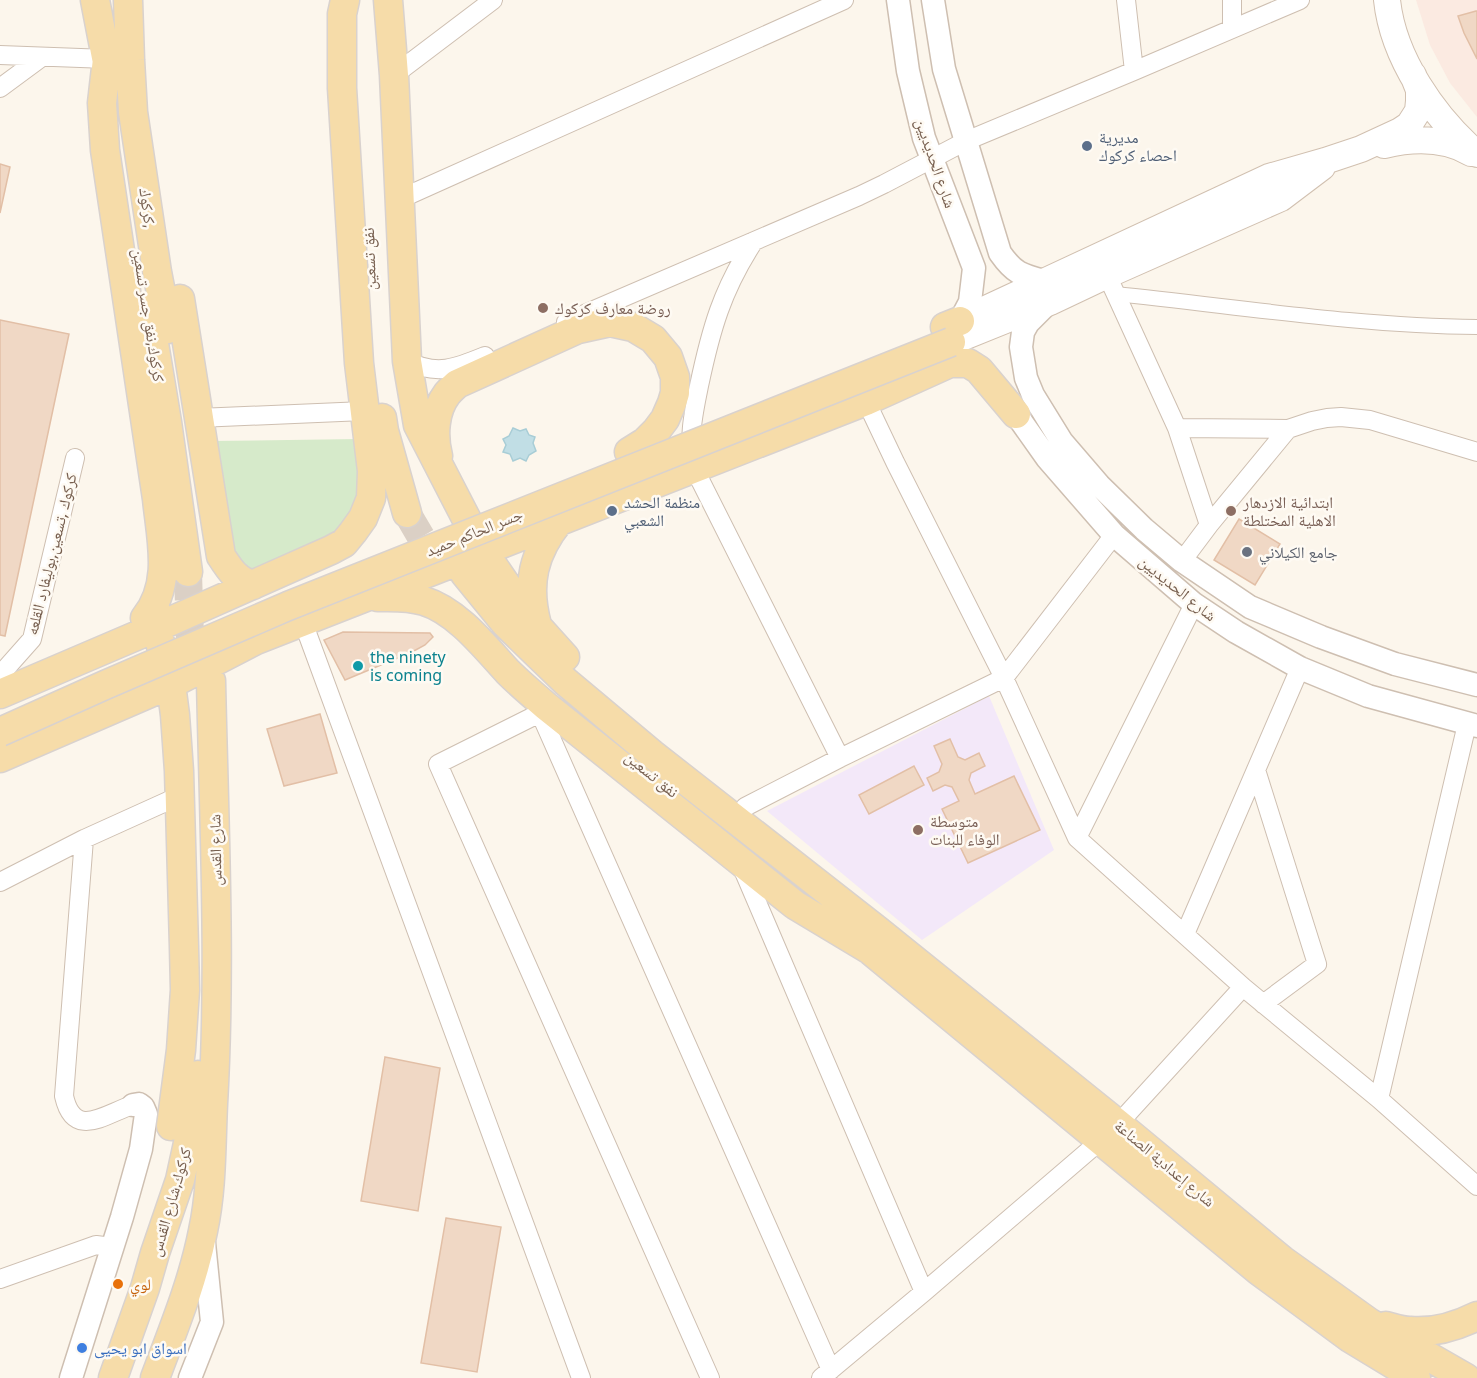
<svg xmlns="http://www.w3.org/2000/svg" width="1477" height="1378" font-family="'Noto Sans','Noto Naskh Arabic',sans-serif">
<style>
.commercial{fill:#fbeae1}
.education{fill:#f3e8f9}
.green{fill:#d6eaca}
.water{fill:#c1dee5;stroke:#a8cdd6;stroke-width:1.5}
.building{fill:#f0d8c5;stroke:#e2bfa6;stroke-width:1.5}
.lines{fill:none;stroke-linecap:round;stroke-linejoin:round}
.primary-tunnel{stroke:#dbd0c5;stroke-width:28;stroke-dasharray:28 14;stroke-linecap:butt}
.pedestrian-casing{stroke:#cebfb1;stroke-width:16}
.minor-casing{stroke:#cebfb1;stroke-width:20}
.tertiary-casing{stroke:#cebfb1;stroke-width:25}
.secondary-casing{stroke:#d1c0b0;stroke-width:28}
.primary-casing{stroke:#d9d2ce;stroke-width:31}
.pedestrian{stroke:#fff;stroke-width:14}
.minor{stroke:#fff;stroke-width:18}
.tertiary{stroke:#fff;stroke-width:22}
.secondary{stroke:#fff;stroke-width:26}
.primary{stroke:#f6dca9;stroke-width:28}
.primary-bridge-casing{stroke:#d9d2ce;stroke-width:31;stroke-linecap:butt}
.primary-bridge{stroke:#f6dca9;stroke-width:28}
.service-dot{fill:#5c6f8a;stroke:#fefaf3;stroke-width:2}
.education-dot{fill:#8d6e63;stroke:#fefaf3;stroke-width:2}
.worship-dot{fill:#6b7280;stroke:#fefaf3;stroke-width:2}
.culture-dot{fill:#0f9aa8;stroke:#fefaf3;stroke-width:2}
.food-dot{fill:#e8710a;stroke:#fefaf3;stroke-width:2}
.shop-dot{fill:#3f7fe0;stroke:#fefaf3;stroke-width:2}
.labels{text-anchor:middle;stroke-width:5;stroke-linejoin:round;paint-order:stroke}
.service-label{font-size:16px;fill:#4e5e75;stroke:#fefaf3;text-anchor:start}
.street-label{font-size:16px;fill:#775f4f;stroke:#fefaf3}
.education-label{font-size:16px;fill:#785e54;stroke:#fefaf3;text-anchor:start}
.worship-label{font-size:16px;fill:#5b616d;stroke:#fefaf3;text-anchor:start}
.culture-label{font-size:16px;fill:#0d838f;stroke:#fefaf3;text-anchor:start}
.food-label{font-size:16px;fill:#c56008;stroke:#fefaf3;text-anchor:start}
.shop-label{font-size:16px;fill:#366cbe;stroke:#fefaf3;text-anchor:start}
</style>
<rect width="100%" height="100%" fill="#fcf6ec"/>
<path class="commercial" d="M1416 0H1477V117L1450 83 1430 45Z"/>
<path class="education" d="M989 696 1054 850 922 940 767 811Z"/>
<path class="green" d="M358 439 363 491 349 527 253 585 230 571 210 441Z"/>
<path class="water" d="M513 428 520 431 526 429 529 435 535 437 533 443 536 451 529 455 526 461 520 458 513 461 510 454 503 452 506 445 503 439 509 436Z"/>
<path class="building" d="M1476 11H1477V59L1464 33 1458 16Z
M0 164 10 167 0 213Z
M0 320 69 334 5 636 0 635Z
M1239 519 1280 544 1255 585 1214 560Z
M343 632 430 633 433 637 425 645 412 652 345 680 324 640Z
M320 714 337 773 284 786 267 729Z
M950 739 958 757 965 760 979 753 985 766 971 773 969 780 975 794 1014 776 1040 830 968 863 942 809 959 801 952 787 945 785 933 791 927 778 939 772 942 764 934 746Z
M914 766 924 785 869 814 859 795Z
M385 1057 440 1068 418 1211 361 1201Z
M446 1218 501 1227 477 1372 421 1363Z"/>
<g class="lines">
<path class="primary-tunnel" d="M407 513 448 583
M188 572 191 672"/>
<g class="pedestrian-casing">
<path id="pedestrian" d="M1115 294C1235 306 1356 326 1477 327"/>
</g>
<g class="minor-casing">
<path id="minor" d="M1126 0 1134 71
M1232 29V0
M0 55 107 59
M394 75 493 0
M0 88 42 57
M400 199 844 0
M754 241C722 290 711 329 699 386 693 415 688 438 694 468L840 758
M1107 275 1177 428 1209 525
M566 322 859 196 884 184 966 141 1134 71 1300 0
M407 361C437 376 456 368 485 356
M866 401 895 462 1004 678 1077 838 1243 987 1379 1099 1477 1186
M198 418 364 411
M1177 428 1288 429
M1182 561 1209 525 1288 429 1312 421 1327 418 1341 417 1370 420 1477 452
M303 622 581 1378
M0 675 32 639 75 458
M546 706 540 713 438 764 710 1378
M540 713 831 1370
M1256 770 1317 964 1263 1004
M745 807 840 758 1004 678 1114 535
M1077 838 1194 604
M84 839 64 1096C74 1141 106 1113 133 1105
M741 865 924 1292
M0 882 84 839 179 796
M1185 934 1300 668
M1379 1099 1467 724
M0 1279 96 1245 112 1247
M821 1378 924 1292 1100 1141 1118 1124 1243 987"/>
</g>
<g class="tertiary-casing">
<path id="tertiary" d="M898 0 908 71 924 138 974 268 970 302 960 321
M933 0 944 69 1000 253C1014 273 1021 275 1044 281
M1047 304 1028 323 1023 332 1021 347 1026 378 1033 395 1062 442 1099 485 1144 529 1182 561 1250 607 1321 637 1395 664 1477 685
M1006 400 1047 458 1114 535 1194 604 1236 632 1300 668 1368 696 1477 726
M71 1378 122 1217 141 1149 146 1114 143 1107 139 1104 133 1105
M190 1378 212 1322 204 1243"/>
</g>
<g class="secondary-casing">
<path id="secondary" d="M1387 0C1393 58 1434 117 1477 154
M1384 145C1414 138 1444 137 1471 153
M960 321 1269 177 1325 161 1361 149 1400 131 1409 125 1418 111 1419 101V90L1413 75
M961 338 1050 302 1107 275 1281 198 1322 167"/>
</g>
<g class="primary-casing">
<path id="primary" d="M95 0 110 78
M128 0 130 60 133 112 157 272 168 329
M388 0 394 75 407 361 418 425 483 551 518 602 538 627 565 657
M107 59 102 103 105 150 157 499C161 539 173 584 145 618
M180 299 221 556C230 570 237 581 253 585
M148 307 167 422 188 572
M945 327 960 321
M382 418 384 431 407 513
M438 456C433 436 434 411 447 394 450 390 454 387 457 384L578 329 610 322 633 327 653 339 668 357 675 377V393L672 403 665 419 656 431 645 442 629 452
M465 574 505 623 566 682 652 754 877 930 1118 1124 1282 1260 1370 1323 1466 1378
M378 597C393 597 408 596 424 601 457 611 485 647 508 672 520 684 533 695 546 706L795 905 870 950
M155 604 154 615 156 627 171 684 175 715 179 771 184 947 185 990 181 1050 171 1126
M537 625C526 584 533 553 560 520
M0 694 171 621 331 550 344 543 353 532 363 518 371 498 372 471 359 363 342 88V14L345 0
M0 758 171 684 256 640 866 401 950 363H968L979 370 1016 414
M865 946 1259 1271 1350 1338 1416 1378
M1386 1326C1394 1328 1402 1331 1410 1331 1433 1333 1457 1326 1477 1316
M113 1378 145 1288 155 1253 180 1180 190 1134 198 1075
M155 1378C173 1330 193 1282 203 1231 212 1189 211 1147 213 1104 221 963 214 822 211 681"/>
</g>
<use href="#pedestrian" class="pedestrian"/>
<use href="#minor" class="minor"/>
<use href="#tertiary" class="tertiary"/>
<use href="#secondary" class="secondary"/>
<use href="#primary" class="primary"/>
<g class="primary-bridge-casing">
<path id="primary-bridge" d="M0 732 105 685 288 606 951 342"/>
</g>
<use href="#primary-bridge" class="primary-bridge"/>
</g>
<g class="service-dot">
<circle cx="1087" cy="146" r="6"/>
<circle cx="612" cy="511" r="6"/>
</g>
<g class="education-dot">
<circle cx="543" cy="308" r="6"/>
<circle cx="1231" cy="511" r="6"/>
<circle cx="918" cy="830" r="6"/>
</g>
<circle class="worship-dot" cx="1247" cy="552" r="6"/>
<circle class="culture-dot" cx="358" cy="666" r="6"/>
<circle class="food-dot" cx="118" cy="1284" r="6"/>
<circle class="shop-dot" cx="82" cy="1348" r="6"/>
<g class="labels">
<g class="service-label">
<text x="1099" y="143">مديرية<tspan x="1099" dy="18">احصاء كركوك</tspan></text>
<text x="624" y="508">منظمة الحشد<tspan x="624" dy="18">الشعبي</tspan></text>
</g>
<g class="street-label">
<text transform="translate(936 163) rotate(71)" y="6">شارع الحديديين</text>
<text transform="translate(148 208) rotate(82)" y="6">كركوك,</text>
<text transform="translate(369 259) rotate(-92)" y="6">نفق تسعين</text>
<text transform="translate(149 315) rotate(81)" y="6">كركوك,نفق جسر تسعين</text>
<text transform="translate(474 532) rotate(-22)" y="6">جسر الحاكم حميد</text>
<text transform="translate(51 554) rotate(-76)" y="6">كركوك ,تسعين,بوليفارد القلعه</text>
<text transform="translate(1178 588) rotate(39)" y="6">شارع الحديديين</text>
<text transform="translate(652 774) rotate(39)" y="6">نفق تسعين</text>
<text transform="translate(215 850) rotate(-91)" y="6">شارع القدس</text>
<text transform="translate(1165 1163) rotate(40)" y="6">شارع إعدادية الصناعة</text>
<text transform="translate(170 1202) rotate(-74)" y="6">كركوك,شارع القدس</text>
</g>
<g class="education-label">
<text x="555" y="314">روضة معارف كركوك</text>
<text x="1243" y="508">ابتدائية الازدهار<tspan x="1243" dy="18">الاهلية المختلطة</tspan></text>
<text x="930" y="827">متوسطة<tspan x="930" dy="18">الوفاء للبنات</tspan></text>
</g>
<g class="worship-label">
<text x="1259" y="558">جامع الكيلاني</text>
</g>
<g class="culture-label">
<text x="370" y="663">the ninety<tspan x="370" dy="18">is coming</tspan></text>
</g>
<g class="food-label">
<text x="130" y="1290">لوي</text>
</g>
<g class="shop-label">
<text x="94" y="1354">اسواق ابو يحيى</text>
</g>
</g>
</svg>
